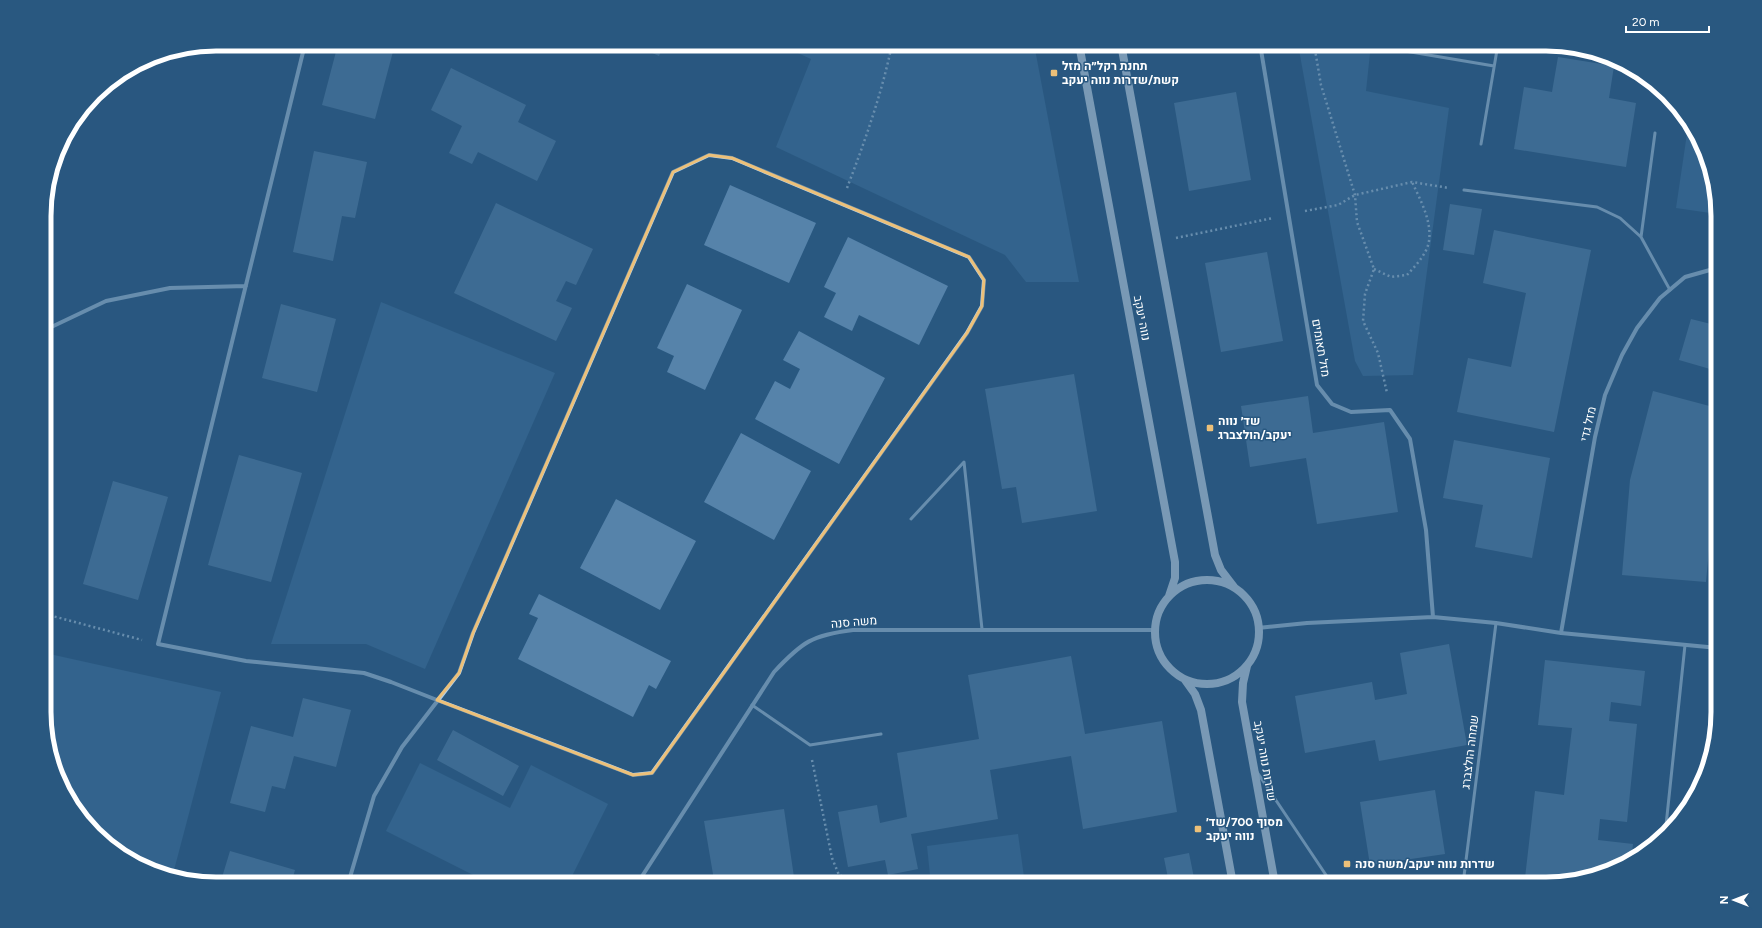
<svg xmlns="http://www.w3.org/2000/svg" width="1762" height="928" font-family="Figtree,Heebo,sans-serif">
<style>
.green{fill:#3e719d}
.building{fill:#5683aa}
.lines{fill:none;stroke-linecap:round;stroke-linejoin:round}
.path{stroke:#b1cee5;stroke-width:2.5;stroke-dasharray:2 3;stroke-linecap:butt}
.lane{stroke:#b1cee5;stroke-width:3}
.street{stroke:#b1cee5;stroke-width:4}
.secondary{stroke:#dae9f5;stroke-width:8}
.marked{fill:none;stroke:#ecc079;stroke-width:3;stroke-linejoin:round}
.poi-dot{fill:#ecc079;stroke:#295880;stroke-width:1.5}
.labels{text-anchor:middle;stroke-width:3;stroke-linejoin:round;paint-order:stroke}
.poi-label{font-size:12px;font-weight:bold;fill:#fff;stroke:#295880;text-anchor:start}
.street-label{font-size:12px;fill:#fff;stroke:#295880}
.rim{fill:none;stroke:#fff;stroke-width:5}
</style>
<rect width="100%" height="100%" fill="#295880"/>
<path class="green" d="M778 44H1034L1079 282H1026L1005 255 776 147 811 59Z
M1298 44H1371L1366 91 1449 108 1413 375 1363 376 1355 361Z
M1689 120 1717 194V214L1676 208Z
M381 302 555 373 425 669 366 644H271Z
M45 653 221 692 173 874 140 866 103 841 73 808 46 735Z
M420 763 510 808 531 765 608 804 568 884H491L386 831Z
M1018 834 1025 884H869L930 875 927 846Z"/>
<path class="building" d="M338 44H395L375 119 322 105Z
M632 44H664L659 56Z
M1558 57 1614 66 1609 98 1636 103 1626 167 1514 149 1524 87 1552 92Z
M451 68 526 105 518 122 556 141 537 181 478 152 472 164 449 153 462 126 431 110Z
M1236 92 1251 180 1189 191 1174 103Z
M314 151 367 162 355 218 342 216 333 261 293 252Z
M730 185 816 223 789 283 704 245Z
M496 203 593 249 576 285 566 281 556 301 572 308 556 341 454 293Z
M1450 204 1482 209 1474 255 1443 250Z
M1494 230 1591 250 1554 432 1457 412 1468 358 1511 367 1526 293 1483 283Z
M848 237 948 286 919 345 859 315 852 331 824 317 836 293 824 287Z
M1267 252 1283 341 1221 352 1205 263Z
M687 284 742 310 705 390 667 372 674 356 657 348Z
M281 304 336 319 317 392 262 378Z
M1716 305 1717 371 1679 360 1691 319 1711 324Z
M799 331 885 378 839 464 755 419 775 381 790 389 800 369 783 360Z
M1074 374 1097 511 1022 523 1016 487 1002 489 985 389Z
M1653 391 1717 408V482L1714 495 1706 582 1622 575 1630 480Z
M1308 396 1313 433 1384 422 1398 512 1317 524 1306 458 1250 467 1241 406Z
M741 433 811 471 774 540 704 502Z
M1454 440 1550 458 1532 558 1475 547 1483 505 1443 498Z
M239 455 302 473 271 582 208 565Z
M113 481 168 497 138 600 83 584Z
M616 499 696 541 660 610 580 568Z
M539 594 671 661 656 689 649 685 633 717 518 659 538 618 529 614Z
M1449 644 1467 745 1379 761 1375 740 1305 753 1295 696 1372 682 1375 700 1407 694 1400 653Z
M1071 656 1085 734 1162 721 1177 812 1083 829 1071 756 990 770 998 819 911 834 918 869 888 875 885 860 848 867 838 812 877 805 880 823 907 817 897 753 979 739 968 675Z
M1545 660 1645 671 1641 706 1611 702 1609 721 1637 724 1627 822 1600 819 1598 840 1633 844 1631 860 1601 875 1564 882 1525 878 1535 791 1564 795 1572 728 1538 725Z
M303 698 351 710 336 767 294 756 285 789 272 786 265 812 230 803 251 726 293 737Z
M453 730 519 766 503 796 437 760Z
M1435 790 1445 854 1370 865 1360 802Z
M784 809 795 884H698L714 880 704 821Z
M230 851 295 870 291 884H220Z
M1189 853 1194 878 1169 883 1164 858Z
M1058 882H1090L1092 884H1058Z"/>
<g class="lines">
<path class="path" d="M1314 44 1321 85 1355 195 1357 222 1374 269 1365 294 1363 321 1378 353 1387 393
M847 188C865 141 882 93 892 44
M1305 211 1338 205 1355 195 1412 182 1449 188
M1176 238 1273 218
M1374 269 1391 277 1407 275C1416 265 1427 254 1429 241 1432 221 1420 199 1412 182
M45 614 142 640
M812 760 832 858 839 875 859 884"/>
<path class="lane" d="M1393 49 1494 66
M1481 144 1498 44
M1464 190 1597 207 1620 218 1641 237 1670 290
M1641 237 1655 133
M911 519 964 462 982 629
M752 705 810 745 881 734
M1257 772 1332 884
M1665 835 1685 645
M1463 884 1496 623"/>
<path class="street" d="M305 44 158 644 246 661 364 673 391 682 437 700 633 775 652 773 967 333 982 306 984 280 969 257 732 158 709 155 673 172 473 633 459 673 402 747 374 796 348 884
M1260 44 1317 385 1332 404 1351 412 1390 410 1410 439 1426 530 1433 617
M45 330 106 301 170 288 246 286
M1258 628 1307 623 1433 617 1496 623 1561 633 1718 648
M1561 633 1595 437 1605 395 1622 355 1637 328 1660 298 1685 277 1717 268
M637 884 774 672C802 642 812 635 853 630H1155"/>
<path class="secondary" d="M1079 44 1175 562V578L1169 596
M1121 44 1215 555 1221 570 1234 587
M1155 632a52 52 0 1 1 104 0a52 52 0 1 1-104 0Z
M1247 666 1243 683 1242 702 1275 884
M1185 680 1195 694 1201 710 1233 884"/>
</g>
<path d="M0 0H1762V928H0ZM709 155 732 158 969 257 984 280 982 306 967 333 652 773 633 775 437 700 459 673 473 633 673 172Z" fill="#295880" fill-opacity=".55" fill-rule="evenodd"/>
<path class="marked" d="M709 155 732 158 969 257 984 280 982 306 967 333 652 773 633 775 437 700 459 673 473 633 673 172Z"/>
<g class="poi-dot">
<rect x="1050" y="69" width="8" height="8" rx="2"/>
<rect x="1206" y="424" width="8" height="8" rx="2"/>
<rect x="1194" y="825" width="8" height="8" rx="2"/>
<rect x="1343" y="860" width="8" height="8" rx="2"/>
</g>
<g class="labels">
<g class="poi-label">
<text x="1062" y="70">תחנת רקל״ה מזל<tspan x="1062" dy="14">קשת/שדרות נווה יעקב</tspan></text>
<text x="1218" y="425">שד׳ נווה<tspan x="1218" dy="14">יעקב/הולצברג</tspan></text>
<text x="1206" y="826">מסוף 700/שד׳<tspan x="1206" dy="14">נווה יעקב</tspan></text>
<text x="1355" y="868">שדרות נווה יעקב/משה סנה</text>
</g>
<g class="street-label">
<text transform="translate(1142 318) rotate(79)" y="4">נווה יעקב</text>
<text transform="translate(1321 348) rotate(80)" y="4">מזל תאומים</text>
<text transform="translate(1588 424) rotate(-77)" y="4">מזל גדי</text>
<text transform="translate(854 622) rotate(-5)" y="4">משה סנה</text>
<text transform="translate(1470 752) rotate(-83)" y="4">שמחה הולצברג</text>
<text transform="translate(1265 761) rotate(80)" y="4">שדרות נווה יעקב</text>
</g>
</g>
<path d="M0 0H1762V928H0ZM216 51H1546A165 165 0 0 1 1711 216V712A165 165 0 0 1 1546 877H216A165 165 0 0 1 51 712V216A165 165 0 0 1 216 51Z" fill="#295880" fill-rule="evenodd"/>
<path class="rim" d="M216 51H1546A165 165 0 0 1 1711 216V712A165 165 0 0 1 1546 877H216A165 165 0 0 1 51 712V216A165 165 0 0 1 216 51Z"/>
<g transform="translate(1734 900) rotate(270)" stroke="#295880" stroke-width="3" paint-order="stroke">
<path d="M0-3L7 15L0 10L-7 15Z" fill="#ffffff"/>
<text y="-6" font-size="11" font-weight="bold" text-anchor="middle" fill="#ffffff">N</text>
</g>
<path d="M1626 26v6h83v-6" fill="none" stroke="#ffffff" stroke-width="2"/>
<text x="1632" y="26" font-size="12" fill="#ffffff" stroke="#295880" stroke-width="3" paint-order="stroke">20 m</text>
</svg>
